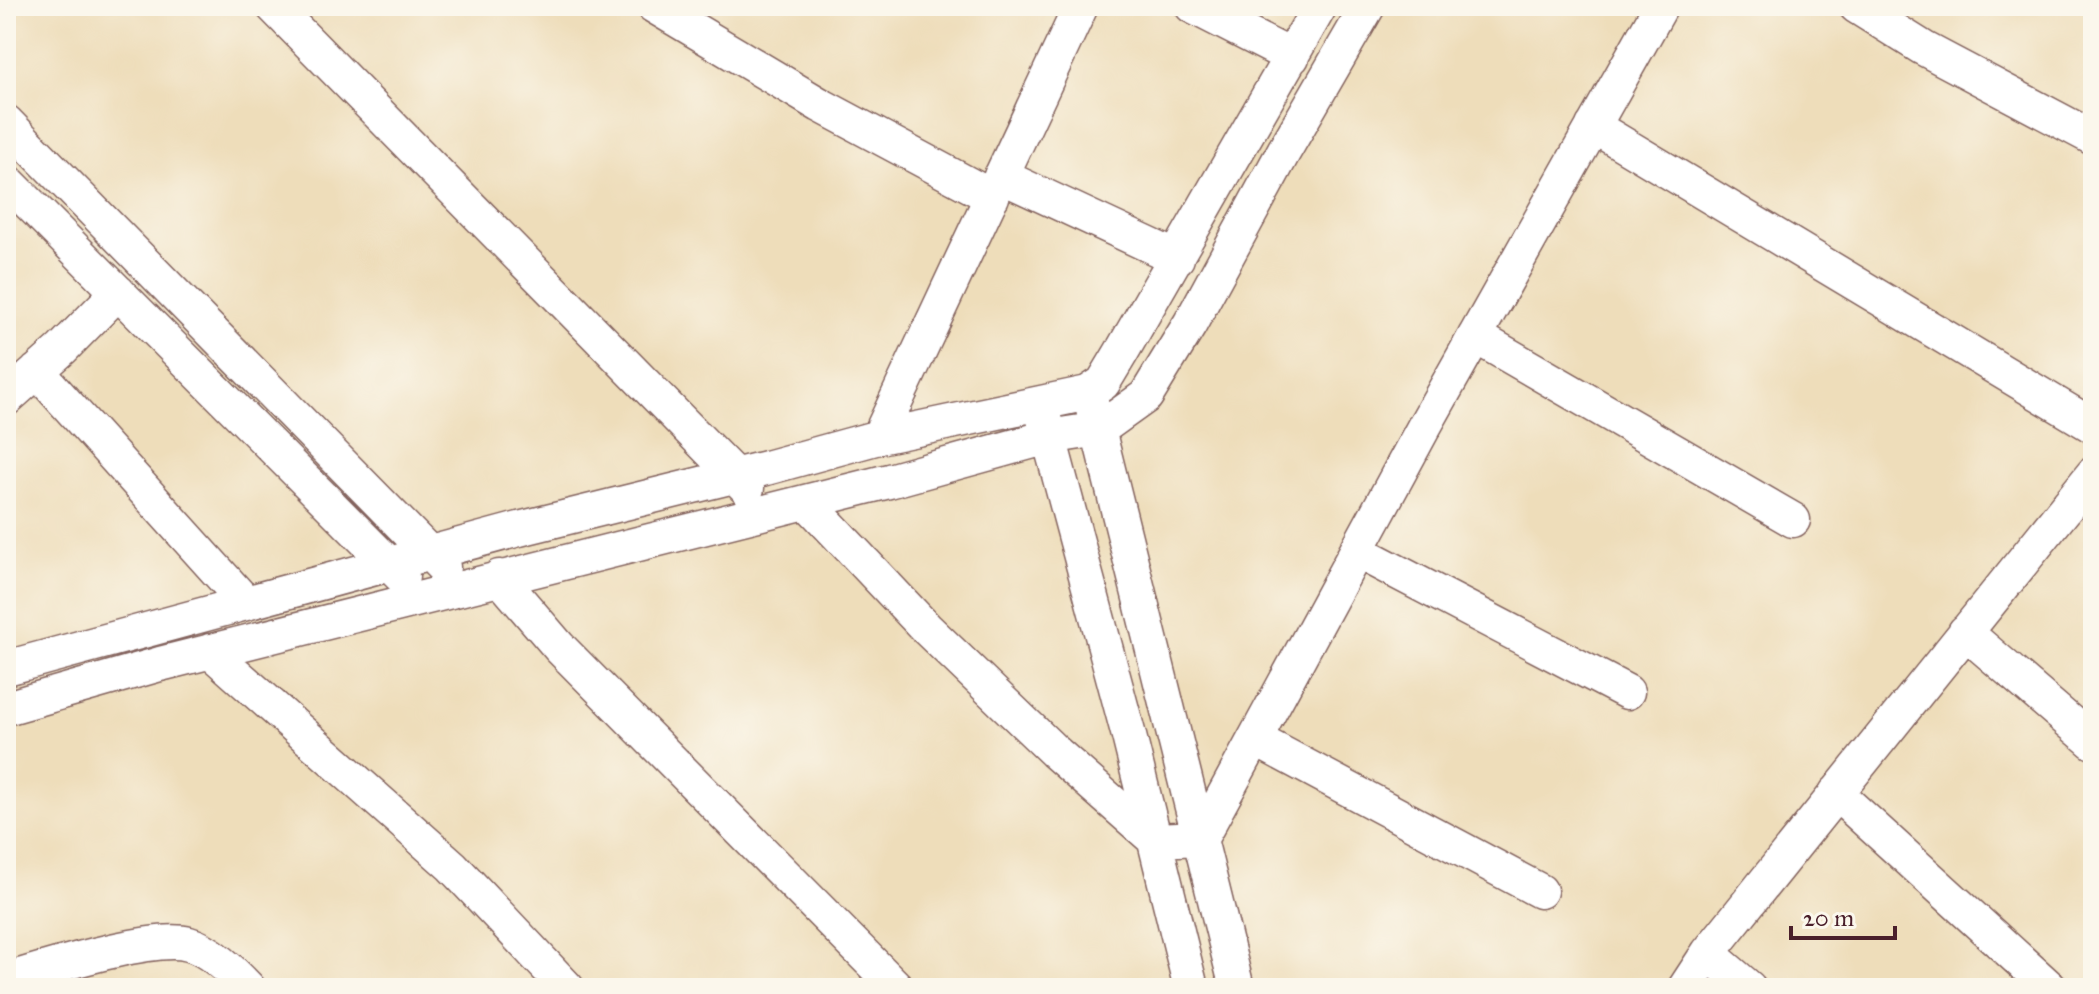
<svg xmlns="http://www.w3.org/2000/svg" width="2099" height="994" font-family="'IM FELL Great Primer',serif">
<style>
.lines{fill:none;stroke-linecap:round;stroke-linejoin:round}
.minor-casing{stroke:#83625d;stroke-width:37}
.minor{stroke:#fff;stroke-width:34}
</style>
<rect width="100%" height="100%" fill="#fbf7ec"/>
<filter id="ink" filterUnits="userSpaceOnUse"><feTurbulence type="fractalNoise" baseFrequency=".0125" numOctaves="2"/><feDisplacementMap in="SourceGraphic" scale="16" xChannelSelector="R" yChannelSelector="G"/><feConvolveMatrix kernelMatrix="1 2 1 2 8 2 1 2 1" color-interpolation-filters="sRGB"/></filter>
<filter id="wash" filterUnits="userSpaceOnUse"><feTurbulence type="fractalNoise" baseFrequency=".006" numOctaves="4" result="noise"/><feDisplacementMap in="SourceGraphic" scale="32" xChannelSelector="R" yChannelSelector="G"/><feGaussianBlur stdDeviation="1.8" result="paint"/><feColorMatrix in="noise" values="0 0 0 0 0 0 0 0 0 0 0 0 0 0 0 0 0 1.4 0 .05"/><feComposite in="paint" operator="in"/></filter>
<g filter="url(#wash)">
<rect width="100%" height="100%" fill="#eeddba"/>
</g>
<g filter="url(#ink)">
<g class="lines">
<g class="minor-casing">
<path id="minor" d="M273 6 747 488
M654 6 820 105 992 197
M1192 6 1292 57
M1856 6 1923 48 2093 138
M6 122 443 567
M1593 126 2093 426
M1001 176 1177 258
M6 180 402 577
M1475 336 1793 520
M37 371 246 603
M6 399 62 349 118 292
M1093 409 1237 988
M1043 415 1129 736 1191 988
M879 437 1081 6
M807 502 926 628 1054 751 1155 840 1201 838 1425 425 1661 6
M1357 551 1627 692
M499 577 559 647 897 988
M1965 632 2093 742
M210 651 452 866 567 988
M6 668 519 529 766 468 879 437 1088 393 1103 383 1121 353 1320 6
M6 708 160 664 889 481 1048 437 1100 429 1146 396 1190 324 1284 151 1368 6
M1255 739 1540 891
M1836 793 2050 988
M1708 953 1749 988
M6 980C45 969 152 934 189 944 211 950 233 972 248 988
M1685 988 1708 953 2093 474"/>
</g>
<use href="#minor" class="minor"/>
</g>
</g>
<rect width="2099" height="994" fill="none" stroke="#fbf7ec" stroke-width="32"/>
<path d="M1791 926v12h104v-12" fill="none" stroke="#4a1f2b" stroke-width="4"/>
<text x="1803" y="926" font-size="24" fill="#4a1f2b" stroke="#fbf7ec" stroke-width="6" paint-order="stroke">20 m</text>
</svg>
